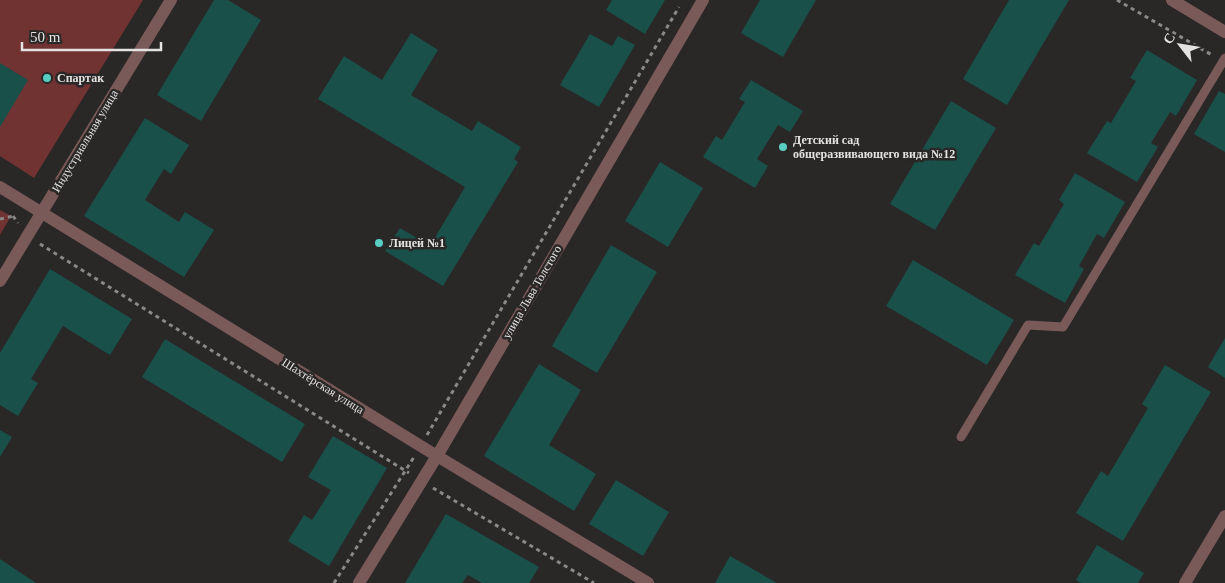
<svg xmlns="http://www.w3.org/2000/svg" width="1225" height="583" font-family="'Times New Roman',serif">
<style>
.green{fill:#713232}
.building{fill:#1a504a}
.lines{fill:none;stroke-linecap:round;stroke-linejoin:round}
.path{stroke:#8b8888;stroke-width:3;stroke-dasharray:4 4;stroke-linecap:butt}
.lane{stroke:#7a5a59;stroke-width:9}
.street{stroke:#7a5a59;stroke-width:12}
.poi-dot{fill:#57cec1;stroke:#2a2727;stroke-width:2}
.labels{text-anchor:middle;stroke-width:5;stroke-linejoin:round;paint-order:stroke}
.poi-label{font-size:12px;font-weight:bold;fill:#e5e2e2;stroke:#2a2727;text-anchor:start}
.street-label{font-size:12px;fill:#e5e2e2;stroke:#2a2727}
</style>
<rect width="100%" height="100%" fill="#2a2727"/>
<path class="green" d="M0 0H143L34 178 0 156Z
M0 210 11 216 0 235Z"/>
<path class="building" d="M214 0H228L261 20 201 121 157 95Z
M612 0H665L645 34 606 10Z
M760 0H816L783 57 741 33Z
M1009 0H1069L1007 105 963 79Z
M411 33 438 50 411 95 472 131 478 121 521 147 514 159 518 162 443 286 385 251 400 228 430 246 465 187 318 99 344 56 382 80Z
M590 34 612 46 618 36 635 45 599 107 560 85Z
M1147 50 1197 80 1176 116 1170 112 1151 143 1158 147 1137 182 1087 153 1107 121 1111 123 1136 81 1130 78Z
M0 63 28 80 0 127Z
M751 80 803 111 790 132 778 125 757 159 768 166 755 188 703 157 716 136 722 140 745 102 739 99Z
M1219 91 1225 94V152L1194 134Z
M951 101 996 128 935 230 890 204Z
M145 118 189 145 171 174 164 169 145 200 179 222 185 212 214 230 184 277 84 216Z
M660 162 703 188 668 247 625 221Z
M1075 173 1125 202 1104 238 1097 234 1079 266 1084 269 1065 303 1015 275 1034 243 1039 246 1064 204 1059 200Z
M611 245 657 272 597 373 552 346Z
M913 260 1014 320 987 365 886 306Z
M50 269 132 319 110 355 63 326 31 379 38 383 18 416 0 405V353Z
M1225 338V378L1208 367Z
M165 339 305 424 282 462 142 377Z
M539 364 581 390 549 445 596 474 574 511 484 456Z
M1165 365 1211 392 1123 541 1076 513 1101 471 1108 476 1148 408 1142 404Z
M0 430 12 437 0 457Z
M333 436 387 468 329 566 288 541 304 515 312 520 331 490 308 477Z
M616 480 669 512 643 556 589 524Z
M446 514 539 567 529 583H482L468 575 462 583H405Z
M1097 545 1144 573 1138 583H1081L1076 580Z
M730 556 777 583H715Z
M0 559 36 583H0Z"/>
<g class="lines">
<path class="path" d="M1117 0 1212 55
M13 216 18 223
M0 219 14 216
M40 244 409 473
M427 435 679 7
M433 488 594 583
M334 583 414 457"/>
<path class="lane" d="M961 437 1028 325 1063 327 1225 58"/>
<path class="street" d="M1172 0 1225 32
M0 187 437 456 648 583
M0 281 171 0
M359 583 437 456 703 0
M1185 583 1225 516"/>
</g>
<g class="poi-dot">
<circle cx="47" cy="78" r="5"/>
<circle cx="783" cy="147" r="5"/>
<circle cx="379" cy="243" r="5"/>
</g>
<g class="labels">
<g class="poi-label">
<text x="57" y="82">Спартак</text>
<text x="793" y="144">Детский сад<tspan x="793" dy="14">общеразвивающего вида №12</tspan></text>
<text x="389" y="247">Лицей №1</text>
</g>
<g class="street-label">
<text transform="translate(85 141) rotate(-59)" y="4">Индустриальная улица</text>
<text transform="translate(532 292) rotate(-60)" y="4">улица Льва Толстого</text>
<text transform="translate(323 386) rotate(32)" y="4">Шахтёрская улица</text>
</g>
</g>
<g transform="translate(1180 45) rotate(301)" stroke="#2a2727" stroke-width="4" paint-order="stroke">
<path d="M0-4L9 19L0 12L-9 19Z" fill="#e5e2e2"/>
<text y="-8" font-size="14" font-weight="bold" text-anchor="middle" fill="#e5e2e2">С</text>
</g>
<path d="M22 42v8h139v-8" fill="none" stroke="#e5e2e2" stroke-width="2.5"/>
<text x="30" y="42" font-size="15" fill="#e5e2e2" stroke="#2a2727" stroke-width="4" paint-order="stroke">50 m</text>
</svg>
